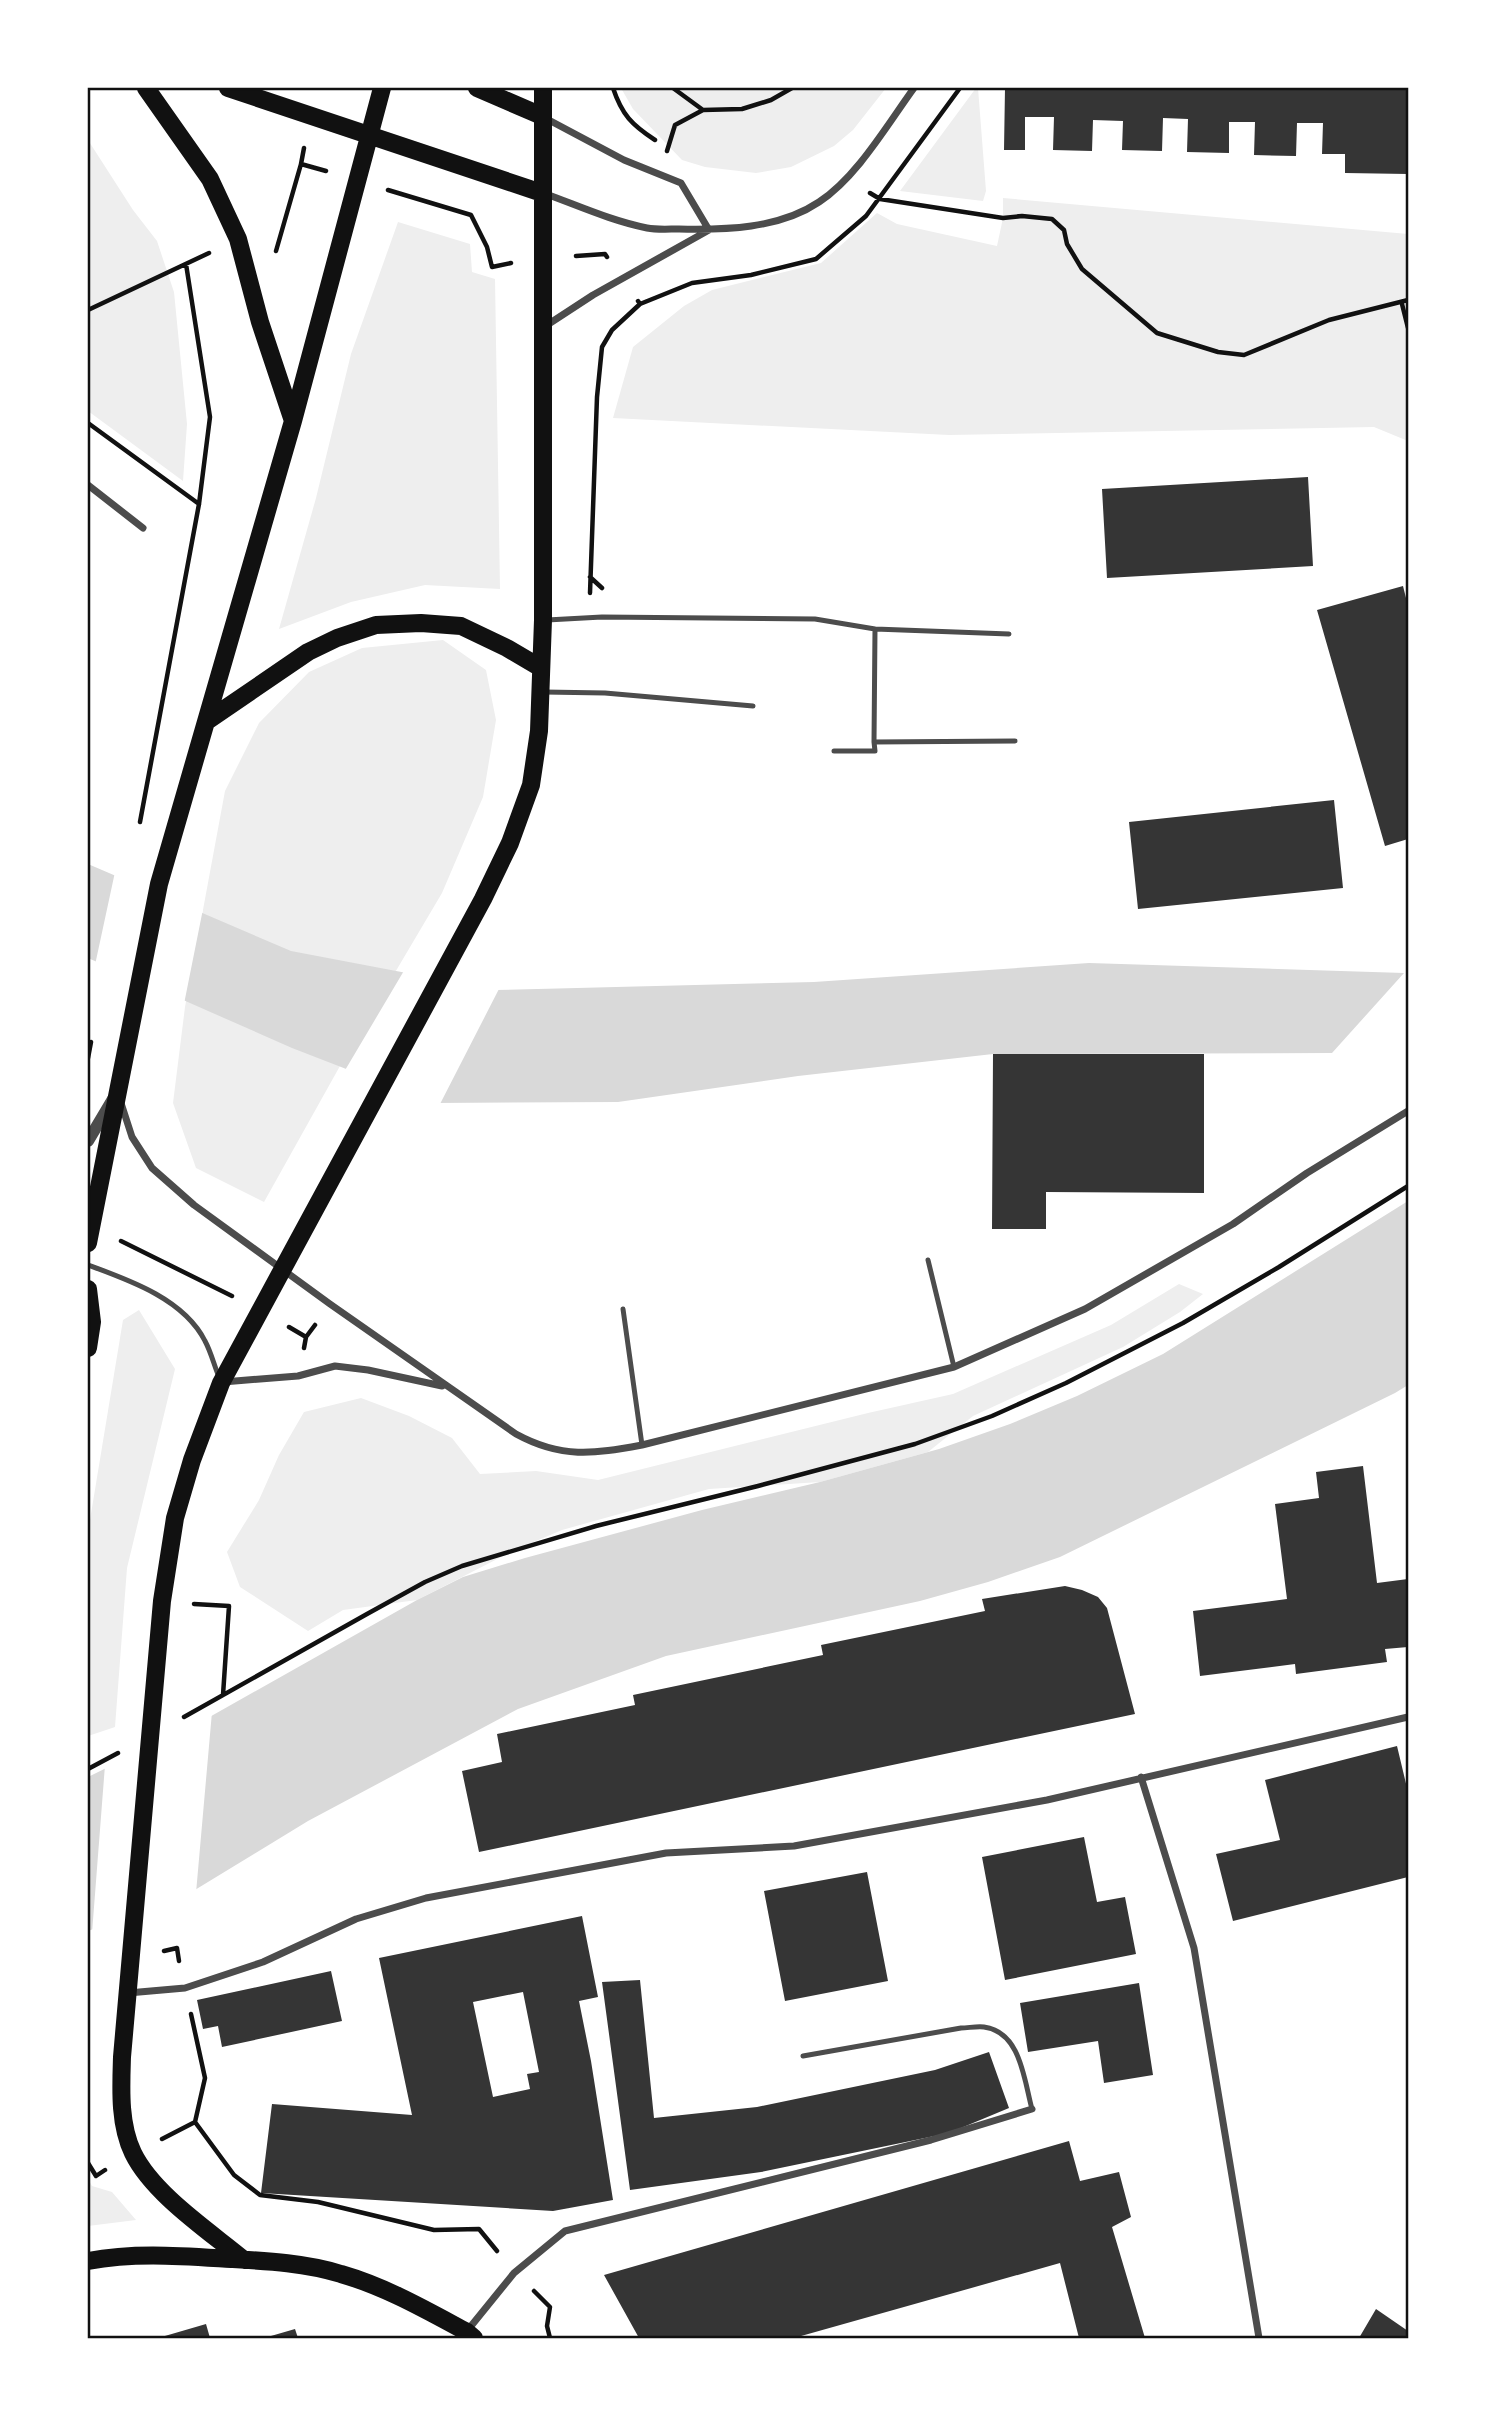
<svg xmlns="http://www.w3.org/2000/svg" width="1496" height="2426" font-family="'Roboto Condensed',sans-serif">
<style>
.green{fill:#eee}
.water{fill:#d9d9d9}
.pier{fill:#fff}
.building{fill:#353535;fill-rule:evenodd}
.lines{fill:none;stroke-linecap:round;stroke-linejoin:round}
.path{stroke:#111;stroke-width:4.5}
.service{stroke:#4c4c4c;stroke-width:5}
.minor{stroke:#4c4c4c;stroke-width:7}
.tertiary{stroke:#4c4c4c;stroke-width:12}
.primary{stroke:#111;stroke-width:18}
.neatline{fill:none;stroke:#111;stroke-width:2.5}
</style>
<rect width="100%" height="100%" fill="#fff"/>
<path class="green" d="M621 88H886L853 130 834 146 791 167 756 173 705 167 682 160 633 109Z
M976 88H978L986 191 983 201 900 191Z
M88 140 133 210 157 241 174 292 187 424 183 481 88 411Z
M1003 198 1408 234V441L1374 427 949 435 613 418 633 347 684 306 712 290 821 263 877 213 897 224 997 246 1003 218Z
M398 222 470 244 472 272 495 279 500 589 425 585 351 602 279 629 316 498 351 354Z
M443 640 486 670 496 720 483 797 442 893 345 1057 264 1202 196 1168 173 1103 185 1007 225 791 259 723 309 672 362 648Z
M1179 1284 1203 1294 1180 1312 1123 1347 973 1416 928 1452 820 1482 709 1489 562 1530 517 1549 417 1600 343 1610 308 1631 240 1587 227 1552 259 1500 279 1455 304 1412 361 1398 409 1416 452 1438 480 1474 536 1471 598 1480 868 1413 953 1394 1111 1325Z
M139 1310 175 1369 127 1568 115 1727 88 1736V1532L123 1320Z
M88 2179 92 2186 112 2192 136 2220 88 2226Z"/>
<path class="water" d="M88 864 291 951 496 990 814 982 1089 963 1404 973 1332 1053 993 1054 798 1076 618 1102 434 1103 292 1048 88 958Z
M1408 1201V1385L1395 1393 1060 1557 988 1582 920 1601 666 1656 518 1709 308 1821 185 1896 88 1931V1777L206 1719 417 1600 463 1577 525 1558 702 1510 820 1482 939 1449 1010 1424 1077 1396 1163 1354Z"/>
<path class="pier" d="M115 872 203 909 184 1004 95 965Z
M405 969 500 987 439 1106H432L344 1072Z
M212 1712 196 1893 186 1900 92 1933 105 1765Z"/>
<path class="building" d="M1005 88H1408V174L1345 173V154H1322L1323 123H1297L1296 156 1254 155 1255 122H1229V153L1187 152 1188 119 1163 118 1162 151 1122 150 1123 121 1093 120 1092 151 1053 150 1054 117H1025V150H1004Z
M1308 477 1313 566 1107 578 1102 489Z
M1403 586 1408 606V839L1385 846 1317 610Z
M1334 800 1343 888 1138 909 1129 822Z
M993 1054H1204V1193L1046 1192V1229H992Z
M1363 1466 1377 1583 1408 1579V1647L1385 1649 1387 1662 1296 1674 1295 1664 1200 1676 1193 1611 1287 1599 1275 1504 1319 1498 1316 1472Z
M1065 1586 1082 1590 1098 1597 1107 1608 1135 1714 479 1852 462 1771 502 1762 497 1734 635 1705 633 1695 823 1655 821 1645 985 1611 982 1599Z
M1397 1746 1408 1792V1877L1233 1921 1216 1854 1280 1840 1265 1780Z
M1084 1837 1097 1902 1125 1897 1136 1954 1005 1980 982 1857Z
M867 1872 888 1981 785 2001 764 1891Z
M582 1916 598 1997 579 2001 591 2061 613 2200 553 2211 261 2193 272 2104 412 2115 379 1958ZM523 1992 539 2072 527 2074 530 2089 493 2097 473 2002Z
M331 1971 342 2021 222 2047 218 2026 203 2029 197 2000Z
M640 1980 654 2118 757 2107 935 2070 989 2052 1009 2108 949 2133 761 2172 630 2190 602 1982Z
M1139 1983 1153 2075 1104 2083 1098 2041 1028 2052 1020 2003Z
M1069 2141 1080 2181 1119 2172 1131 2217 1112 2227 1145 2338H1079L1060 2263 794 2338H639L604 2275Z
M1376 2309 1408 2331V2338H1359Z
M206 2324 210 2338H158Z
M295 2329 298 2338H264Z"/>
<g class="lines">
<path class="path" d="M613 88C622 115 632 125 655 140
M673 88 703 110 742 109 771 100 792 88
M667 151 675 125 703 110
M301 164 304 148
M388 190 471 215 487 247 492 267 511 263
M870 193 880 199 1003 218 1022 216 1052 219 1064 230 1067 244 1082 269 1157 333 1218 352 1244 355 1329 320 1408 300
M276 251 301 164 326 171
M576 256 605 254 607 257
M638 301 640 304 692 283 751 275 816 259 866 216 960 88
M1402 304 1408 328
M88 310 209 253
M88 423 199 504
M590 577 602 588
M590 593 597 397 602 347 612 330 640 304
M140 822 199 504 210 417 186 264
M88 1058 91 1042
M121 1241 232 1296
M289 1327 306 1337
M304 1348 306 1337 315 1325
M194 1604 229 1606 223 1695
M184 1717 367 1614 425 1582 462 1566 596 1526 758 1486 915 1444 992 1416 1066 1383 1183 1323 1279 1267 1408 1186
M88 1769 118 1753
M164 1951 177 1948 179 1961
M191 2014 205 2078 195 2122 234 2175 260 2195 318 2202 434 2230 479 2229 497 2251
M162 2139 195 2122
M88 2163 96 2176 105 2170
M534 2291 550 2307 547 2326 550 2338"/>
<path class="service" d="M547 620 602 617 815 619 875 629 874 742 1015 741
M875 629 1009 634
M544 692 605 693 753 706
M834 751H875L874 742
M928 1260 954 1367
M88 1265C129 1280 184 1299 205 1341 211 1352 214 1365 219 1377
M623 1309 642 1445
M803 2056 961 2028C968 2028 977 2026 984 2027 1021 2032 1024 2080 1032 2109"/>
<path class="minor" d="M545 118 624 160 681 183 709 230
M546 194C579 206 612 221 647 228 657 230 669 229 679 229 725 230 779 229 819 202 857 177 887 125 914 88
M544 327 593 295 709 230
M88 485 143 528
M121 1103 132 1137 152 1168 194 1205 330 1304 516 1434C562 1459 593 1454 642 1445L954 1367 1085 1309 1233 1224 1307 1173 1408 1111
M223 1382 298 1376 335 1366 368 1370 442 1386
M1141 1777 1194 1948 1259 2338
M128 1993 185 1988 263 1962 356 1919 426 1898 666 1853 794 1846 1047 1800 1408 1717
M467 2331 514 2273 565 2231 931 2140 1032 2109"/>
<path class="tertiary" d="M88 1141 113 1099"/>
<path class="primary" d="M146 88 210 179 238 239 260 322 293 421
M228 88 542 193
M477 88 542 116
M207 721 308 652 337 638 376 625 421 623 461 626 507 648 541 668
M88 1243 159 884 293 421 382 88
M88 1289 92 1322 88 1348
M244 2260C209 2231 153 2194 133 2153 119 2124 121 2088 122 2057L162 1601 175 1518 192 1460 221 1383 483 899 510 843 531 785 539 731 543 620V88
M88 2261C135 2252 182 2256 231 2259 267 2261 306 2263 341 2274 386 2287 426 2310 467 2332L474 2338"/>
</g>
<rect width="1496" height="2426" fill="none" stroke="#ffffff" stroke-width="178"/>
<rect x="89" y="89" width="1318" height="2248" class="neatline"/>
</svg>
